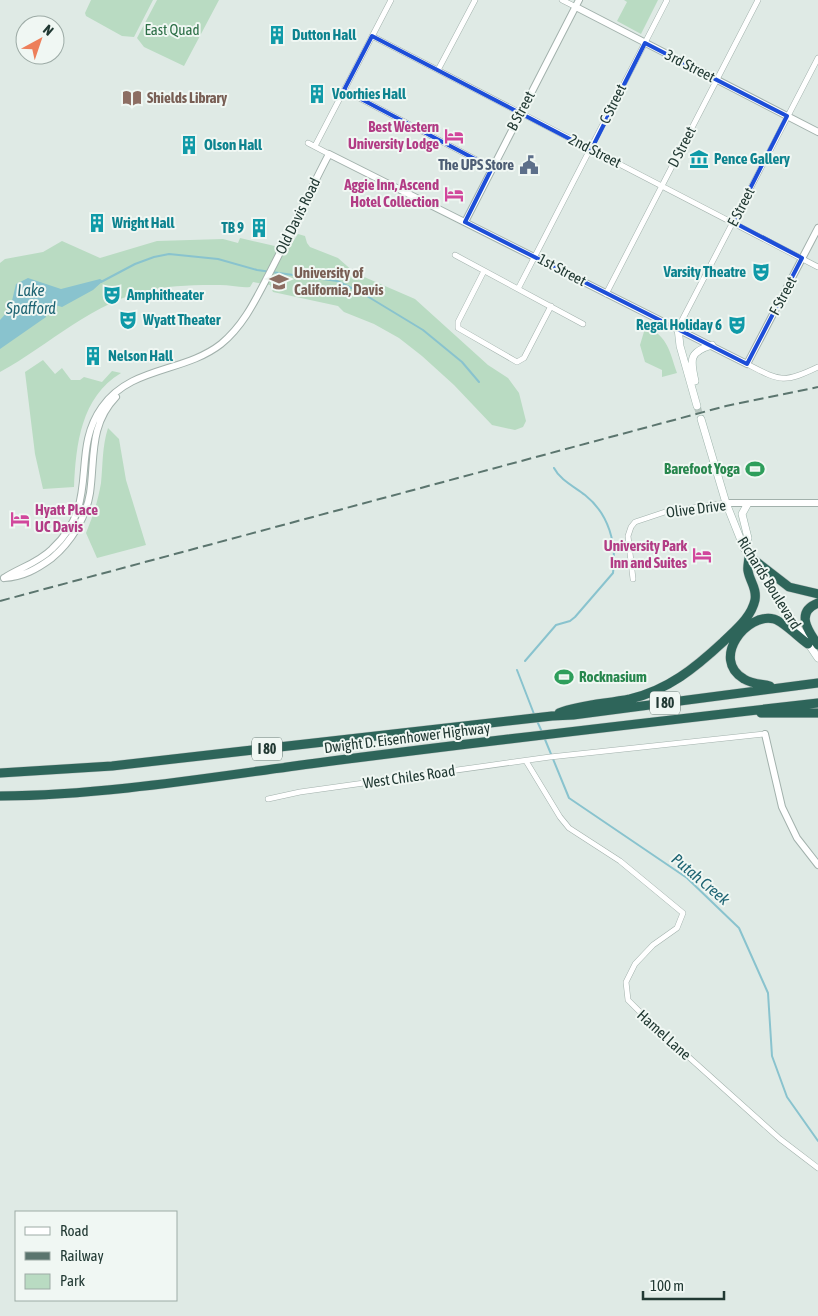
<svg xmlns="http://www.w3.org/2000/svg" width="818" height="1316" font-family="'Asap Condensed',sans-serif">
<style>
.green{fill:#b9dbc2}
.water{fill:#89c3ce}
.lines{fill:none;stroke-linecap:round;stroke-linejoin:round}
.stream{stroke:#89c3ce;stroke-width:2}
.secondary-tunnel{stroke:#b9c7c1;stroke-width:7;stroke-dasharray:7 3.5;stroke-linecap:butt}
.minor-casing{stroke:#a2b1ac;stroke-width:6}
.tertiary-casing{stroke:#a2b1ac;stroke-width:8}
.secondary-casing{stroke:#9fb5ad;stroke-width:8}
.motorway-casing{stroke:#bcc4c2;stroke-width:10}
.minor{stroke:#fff;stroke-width:5}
.tertiary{stroke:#fff;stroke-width:6}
.secondary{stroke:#fff;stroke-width:7}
.motorway{stroke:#2e655a;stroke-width:9}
.rail{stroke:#5b756e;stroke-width:2;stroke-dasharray:10 5;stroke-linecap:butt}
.marked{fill:none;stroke:#1d4ed8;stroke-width:4;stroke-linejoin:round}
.labels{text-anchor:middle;stroke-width:4;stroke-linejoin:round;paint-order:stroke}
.shield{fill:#f0f7f3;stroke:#5f726d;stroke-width:1}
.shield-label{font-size:14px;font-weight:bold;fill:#213933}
.park-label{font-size:15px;fill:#2d6f47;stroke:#f0f7f3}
.culture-label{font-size:15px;font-weight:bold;fill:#0d838f;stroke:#f0f7f3;text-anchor:start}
.street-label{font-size:15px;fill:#213933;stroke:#f0f7f3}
.education-label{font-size:15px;font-weight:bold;fill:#785e54;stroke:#f0f7f3;text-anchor:start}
.hotel-label{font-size:15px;font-weight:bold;fill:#b23c85;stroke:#f0f7f3;text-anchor:end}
.service-label{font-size:15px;font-weight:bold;fill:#4e5e75;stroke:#f0f7f3;text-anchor:end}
.leisure-label{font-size:15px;font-weight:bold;fill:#27864d;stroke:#f0f7f3;text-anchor:end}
.water-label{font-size:16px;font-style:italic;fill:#1e6473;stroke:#f0f7f3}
</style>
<rect width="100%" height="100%" fill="#dfeae5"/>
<path class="green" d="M91 0H153L134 37 122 36 86 16 85 13Z
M157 0H219L184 66 144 47 137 38Z
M624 0H658L641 34 617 21 627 2Z
M298 234 305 236 307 243 310 247 338 258 355 273 415 299 488 365 508 378 519 393 526 421 523 427 515 430 492 425 454 385 422 356 399 338 374 324 344 312 338 306 273 292 270 285 253 282 250 287C240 288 230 285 220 285 197 285 173 285 151 290 93 301 50 345 0 372V263L5 259 43 252 62 241 100 258 157 241 223 239 238 243 240 238 288 249Z
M646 325C669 339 669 350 677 373L662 377V370L645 362 640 345Z
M43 360 55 374 62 368 71 380H80L84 377 102 382 112 371 121 373C81 397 76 444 74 487L43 489 35 454 25 372Z
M108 428 119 439 126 480 146 545 97 558 86 533C93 516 98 501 101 483 103 464 102 447 108 428Z"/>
<path class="water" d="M28 278 61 289 100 279 103 281 93 290 62 307 55 305 45 311 46 317 0 349V320L10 309 16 284Z"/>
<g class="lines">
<path class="stream" d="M101 282 135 264 154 257 169 254 218 259 257 270 337 281 362 293 423 330 462 362 479 382
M525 661 556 625 570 621 575 617 613 573C617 544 609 514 585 495 575 487 560 480 554 468
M517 670 534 714
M537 721 542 732
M544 737 569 798 687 878 739 928 768 993 772 1056 787 1097 818 1141"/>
<path class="secondary-tunnel" d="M697 406 701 419"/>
<g class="minor-casing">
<path id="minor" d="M562 0 576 7
M372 36 818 267
M438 70 475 0
M344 90 492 168
M308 143 329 154
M315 146 391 0
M455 255 583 324
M484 271 458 322V328L517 362 524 358 551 306
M518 289 667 0
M606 294 758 0
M678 328 818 58
M747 364C780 381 783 384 818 367
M633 579 628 536 631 527 635 522 665 512 726 503
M526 761 560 817 569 828 620 861 683 913 677 928 653 945 635 964 626 982 628 1000 653 1025 780 1139 818 1168
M268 799 300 792 550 757 765 734"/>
</g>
<g class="tertiary-casing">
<path id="tertiary" d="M576 7 818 132
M465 222 579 0
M726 503H818
M4 578C19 568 38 563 52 549 102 503 69 453 102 407 131 366 184 373 221 344 243 326 255 301 268 276 289 236 308 194 329 154L747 364 818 228
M4 578C23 577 37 569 52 558 71 542 86 518 90 493 95 458 89 425 116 397
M765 734 782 807 797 838 818 865"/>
</g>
<g class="secondary-casing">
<path id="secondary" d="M678 328 680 346 697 406
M695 381C690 359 689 352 712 345
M701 419 726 503 744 548 818 658
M744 548 748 538 742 514 747 505"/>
</g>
<g class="motorway-casing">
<path id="motorway" d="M749 556 789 587 818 594
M818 603C795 612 808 631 818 645
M770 686C762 684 752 684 744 679 710 659 747 612 774 619 784 622 799 638 808 644
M559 713C582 704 606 704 630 699 668 690 695 668 723 642 735 630 751 618 755 600 757 588 750 582 748 571 747 567 749 561 749 556
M761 713H818
M0 773 112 766 552 716 573 715 818 683
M0 796C107 795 211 777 317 763 484 741 651 722 818 703"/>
</g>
<use href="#minor" class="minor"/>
<use href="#tertiary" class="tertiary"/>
<use href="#secondary" class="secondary"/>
<use href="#motorway" class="motorway"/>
<path class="rail" d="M0 601 726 406 818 387"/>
</g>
<path class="marked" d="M372 36 591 150 645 43 787 116 733 222 802 258 747 364 465 222 492 168 344 90Z"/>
<defs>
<g id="building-bare" transform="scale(1.5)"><path d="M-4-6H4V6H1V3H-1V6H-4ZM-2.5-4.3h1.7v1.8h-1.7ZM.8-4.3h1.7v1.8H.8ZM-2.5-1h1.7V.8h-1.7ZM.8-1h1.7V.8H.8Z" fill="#0f9aa8" stroke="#f0f7f3" stroke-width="2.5" paint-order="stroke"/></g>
<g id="library-bare" transform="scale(1.5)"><path d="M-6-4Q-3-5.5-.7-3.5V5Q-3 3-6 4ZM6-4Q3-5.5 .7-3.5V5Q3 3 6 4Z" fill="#8d6e63" stroke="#f0f7f3" stroke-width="2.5" paint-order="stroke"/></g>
<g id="hotel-bare" transform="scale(1.5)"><path d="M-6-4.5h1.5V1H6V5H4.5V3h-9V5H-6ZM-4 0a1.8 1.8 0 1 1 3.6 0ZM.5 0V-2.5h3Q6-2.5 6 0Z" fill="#d1479c" stroke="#f0f7f3" stroke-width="2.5" paint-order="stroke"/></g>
<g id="museum-bare" transform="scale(1.5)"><path d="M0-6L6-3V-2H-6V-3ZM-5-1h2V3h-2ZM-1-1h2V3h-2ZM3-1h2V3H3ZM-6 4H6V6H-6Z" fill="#0f9aa8" stroke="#f0f7f3" stroke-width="2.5" paint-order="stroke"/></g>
<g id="civic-bare" transform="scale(1.5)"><path d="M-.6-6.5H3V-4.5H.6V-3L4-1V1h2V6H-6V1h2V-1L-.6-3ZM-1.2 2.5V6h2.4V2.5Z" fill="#5c6f8a" stroke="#f0f7f3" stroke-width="2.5" paint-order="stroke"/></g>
<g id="theatre-bare" transform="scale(1.5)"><path d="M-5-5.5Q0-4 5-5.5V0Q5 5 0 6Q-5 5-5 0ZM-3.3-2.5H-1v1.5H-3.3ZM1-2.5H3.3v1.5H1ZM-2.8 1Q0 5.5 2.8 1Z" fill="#0f9aa8" stroke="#f0f7f3" stroke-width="2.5" paint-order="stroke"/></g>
<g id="university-bare" transform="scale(1.5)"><path d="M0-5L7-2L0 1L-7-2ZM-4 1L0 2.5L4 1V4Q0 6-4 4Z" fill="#8d6e63" stroke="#f0f7f3" stroke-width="2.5" paint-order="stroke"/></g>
<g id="stadium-bare" transform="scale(1.5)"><path d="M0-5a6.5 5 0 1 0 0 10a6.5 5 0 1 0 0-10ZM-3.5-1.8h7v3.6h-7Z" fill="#2e9e5b" stroke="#f0f7f3" stroke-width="2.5" paint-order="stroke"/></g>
</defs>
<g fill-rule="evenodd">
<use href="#building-bare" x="277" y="35"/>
<use href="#building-bare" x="317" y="94"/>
<use href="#library-bare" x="132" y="98"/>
<use href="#hotel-bare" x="454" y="136"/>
<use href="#building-bare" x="189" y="145"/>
<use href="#museum-bare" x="699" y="159"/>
<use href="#civic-bare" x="529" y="165"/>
<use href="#hotel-bare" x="454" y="194"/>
<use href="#building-bare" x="97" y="223"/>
<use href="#building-bare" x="259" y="228"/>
<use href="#theatre-bare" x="761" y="272"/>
<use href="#university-bare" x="279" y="282"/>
<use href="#theatre-bare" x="112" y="295"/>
<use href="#theatre-bare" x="128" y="320"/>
<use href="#theatre-bare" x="737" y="325"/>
<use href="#building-bare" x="93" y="356"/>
<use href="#stadium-bare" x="755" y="469"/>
<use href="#hotel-bare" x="20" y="519"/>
<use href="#hotel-bare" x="702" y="555"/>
<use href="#stadium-bare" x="564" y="677"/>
</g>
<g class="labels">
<g class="shield">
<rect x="650" y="691.5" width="30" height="23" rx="4"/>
<rect x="252" y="737.5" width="30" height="23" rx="4"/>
</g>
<g class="shield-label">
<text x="665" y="708">I 80</text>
<text x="267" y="754">I 80</text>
</g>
<g class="park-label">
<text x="172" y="35">East Quad</text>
</g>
<g class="culture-label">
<text x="292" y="40">Dutton Hall</text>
<text x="332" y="99">Voorhies Hall</text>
<text x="204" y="150">Olson Hall</text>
<text x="714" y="164">Pence Gallery</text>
<text x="112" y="228">Wright Hall</text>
<text x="244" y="233" text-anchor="end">TB 9</text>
<text x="746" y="277" text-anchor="end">Varsity Theatre</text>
<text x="127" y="300">Amphitheater</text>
<text x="143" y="325">Wyatt Theater</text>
<text x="722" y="330" text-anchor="end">Regal Holiday 6</text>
<text x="108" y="361">Nelson Hall</text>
</g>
<g class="street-label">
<text transform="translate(690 66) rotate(27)" y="5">3rd Street</text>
<text transform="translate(613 104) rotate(-64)" y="5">C Street</text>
<text transform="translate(521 111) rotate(-62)" y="5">B Street</text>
<text transform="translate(682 147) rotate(-63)" y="5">D Street</text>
<text transform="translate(595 151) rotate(27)" y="5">2nd Street</text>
<text transform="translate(741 207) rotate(-63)" y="5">E Street</text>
<text transform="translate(298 216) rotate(-64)" y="5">Old Davis Road</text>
<text transform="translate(562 270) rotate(28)" y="5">1st Street</text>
<text transform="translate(783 296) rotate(-62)" y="5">F Street</text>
<text transform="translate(696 509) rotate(-7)" y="5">Olive Drive</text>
<text transform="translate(769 583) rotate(58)" y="5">Richards Boulevard</text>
<text transform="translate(407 738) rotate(-7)" y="5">Dwight D. Eisenhower Highway</text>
<text transform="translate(409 777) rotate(-8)" y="5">West Chiles Road</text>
<text transform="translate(664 1035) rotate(42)" y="5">Hamel Lane</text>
</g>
<g class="education-label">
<text x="147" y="103">Shields Library</text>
<text x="294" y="278">University of<tspan x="294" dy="17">California, Davis</tspan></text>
</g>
<g class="hotel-label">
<text x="439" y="132">Best Western<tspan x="439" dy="17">University Lodge</tspan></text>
<text x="439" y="190">Aggie Inn, Ascend<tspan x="439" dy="17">Hotel Collection</tspan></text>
<text x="35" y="515" text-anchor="start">Hyatt Place<tspan x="35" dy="17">UC Davis</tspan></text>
<text x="687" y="551">University Park<tspan x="687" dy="17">Inn and Suites</tspan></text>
</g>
<g class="service-label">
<text x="514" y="170">The UPS Store</text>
</g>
<g class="leisure-label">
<text x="740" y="474">Barefoot Yoga</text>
<text x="579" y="682" text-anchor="start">Rocknasium</text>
</g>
<g class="water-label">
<text x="31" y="296">Lake<tspan x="31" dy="18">Spafford</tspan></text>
<text transform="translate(701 879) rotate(40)" y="6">Putah Creek</text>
</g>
</g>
<rect x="15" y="1211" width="162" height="90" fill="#f0f7f3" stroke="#9daba6"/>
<rect x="25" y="1227" width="25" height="8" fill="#ffffff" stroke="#9daba6"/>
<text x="60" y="1236" font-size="15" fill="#213933">Road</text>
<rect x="25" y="1252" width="25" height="8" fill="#5b756e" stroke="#9daba6"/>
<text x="60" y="1261" font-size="15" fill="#213933">Railway</text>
<rect x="25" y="1274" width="25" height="15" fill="#b9dbc2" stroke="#9daba6"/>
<text x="60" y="1286" font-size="15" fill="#213933">Park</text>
<g transform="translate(40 40) rotate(40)"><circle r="24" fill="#f0f7f3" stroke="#9daba6"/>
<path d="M0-4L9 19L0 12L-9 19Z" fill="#ed7f5a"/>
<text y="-8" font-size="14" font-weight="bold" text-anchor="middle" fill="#213933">N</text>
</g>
<path d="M643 1291v8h81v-8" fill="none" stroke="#213933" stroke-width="2.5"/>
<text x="650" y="1291" font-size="15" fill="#213933" stroke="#f0f7f3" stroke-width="4" paint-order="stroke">100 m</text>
</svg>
